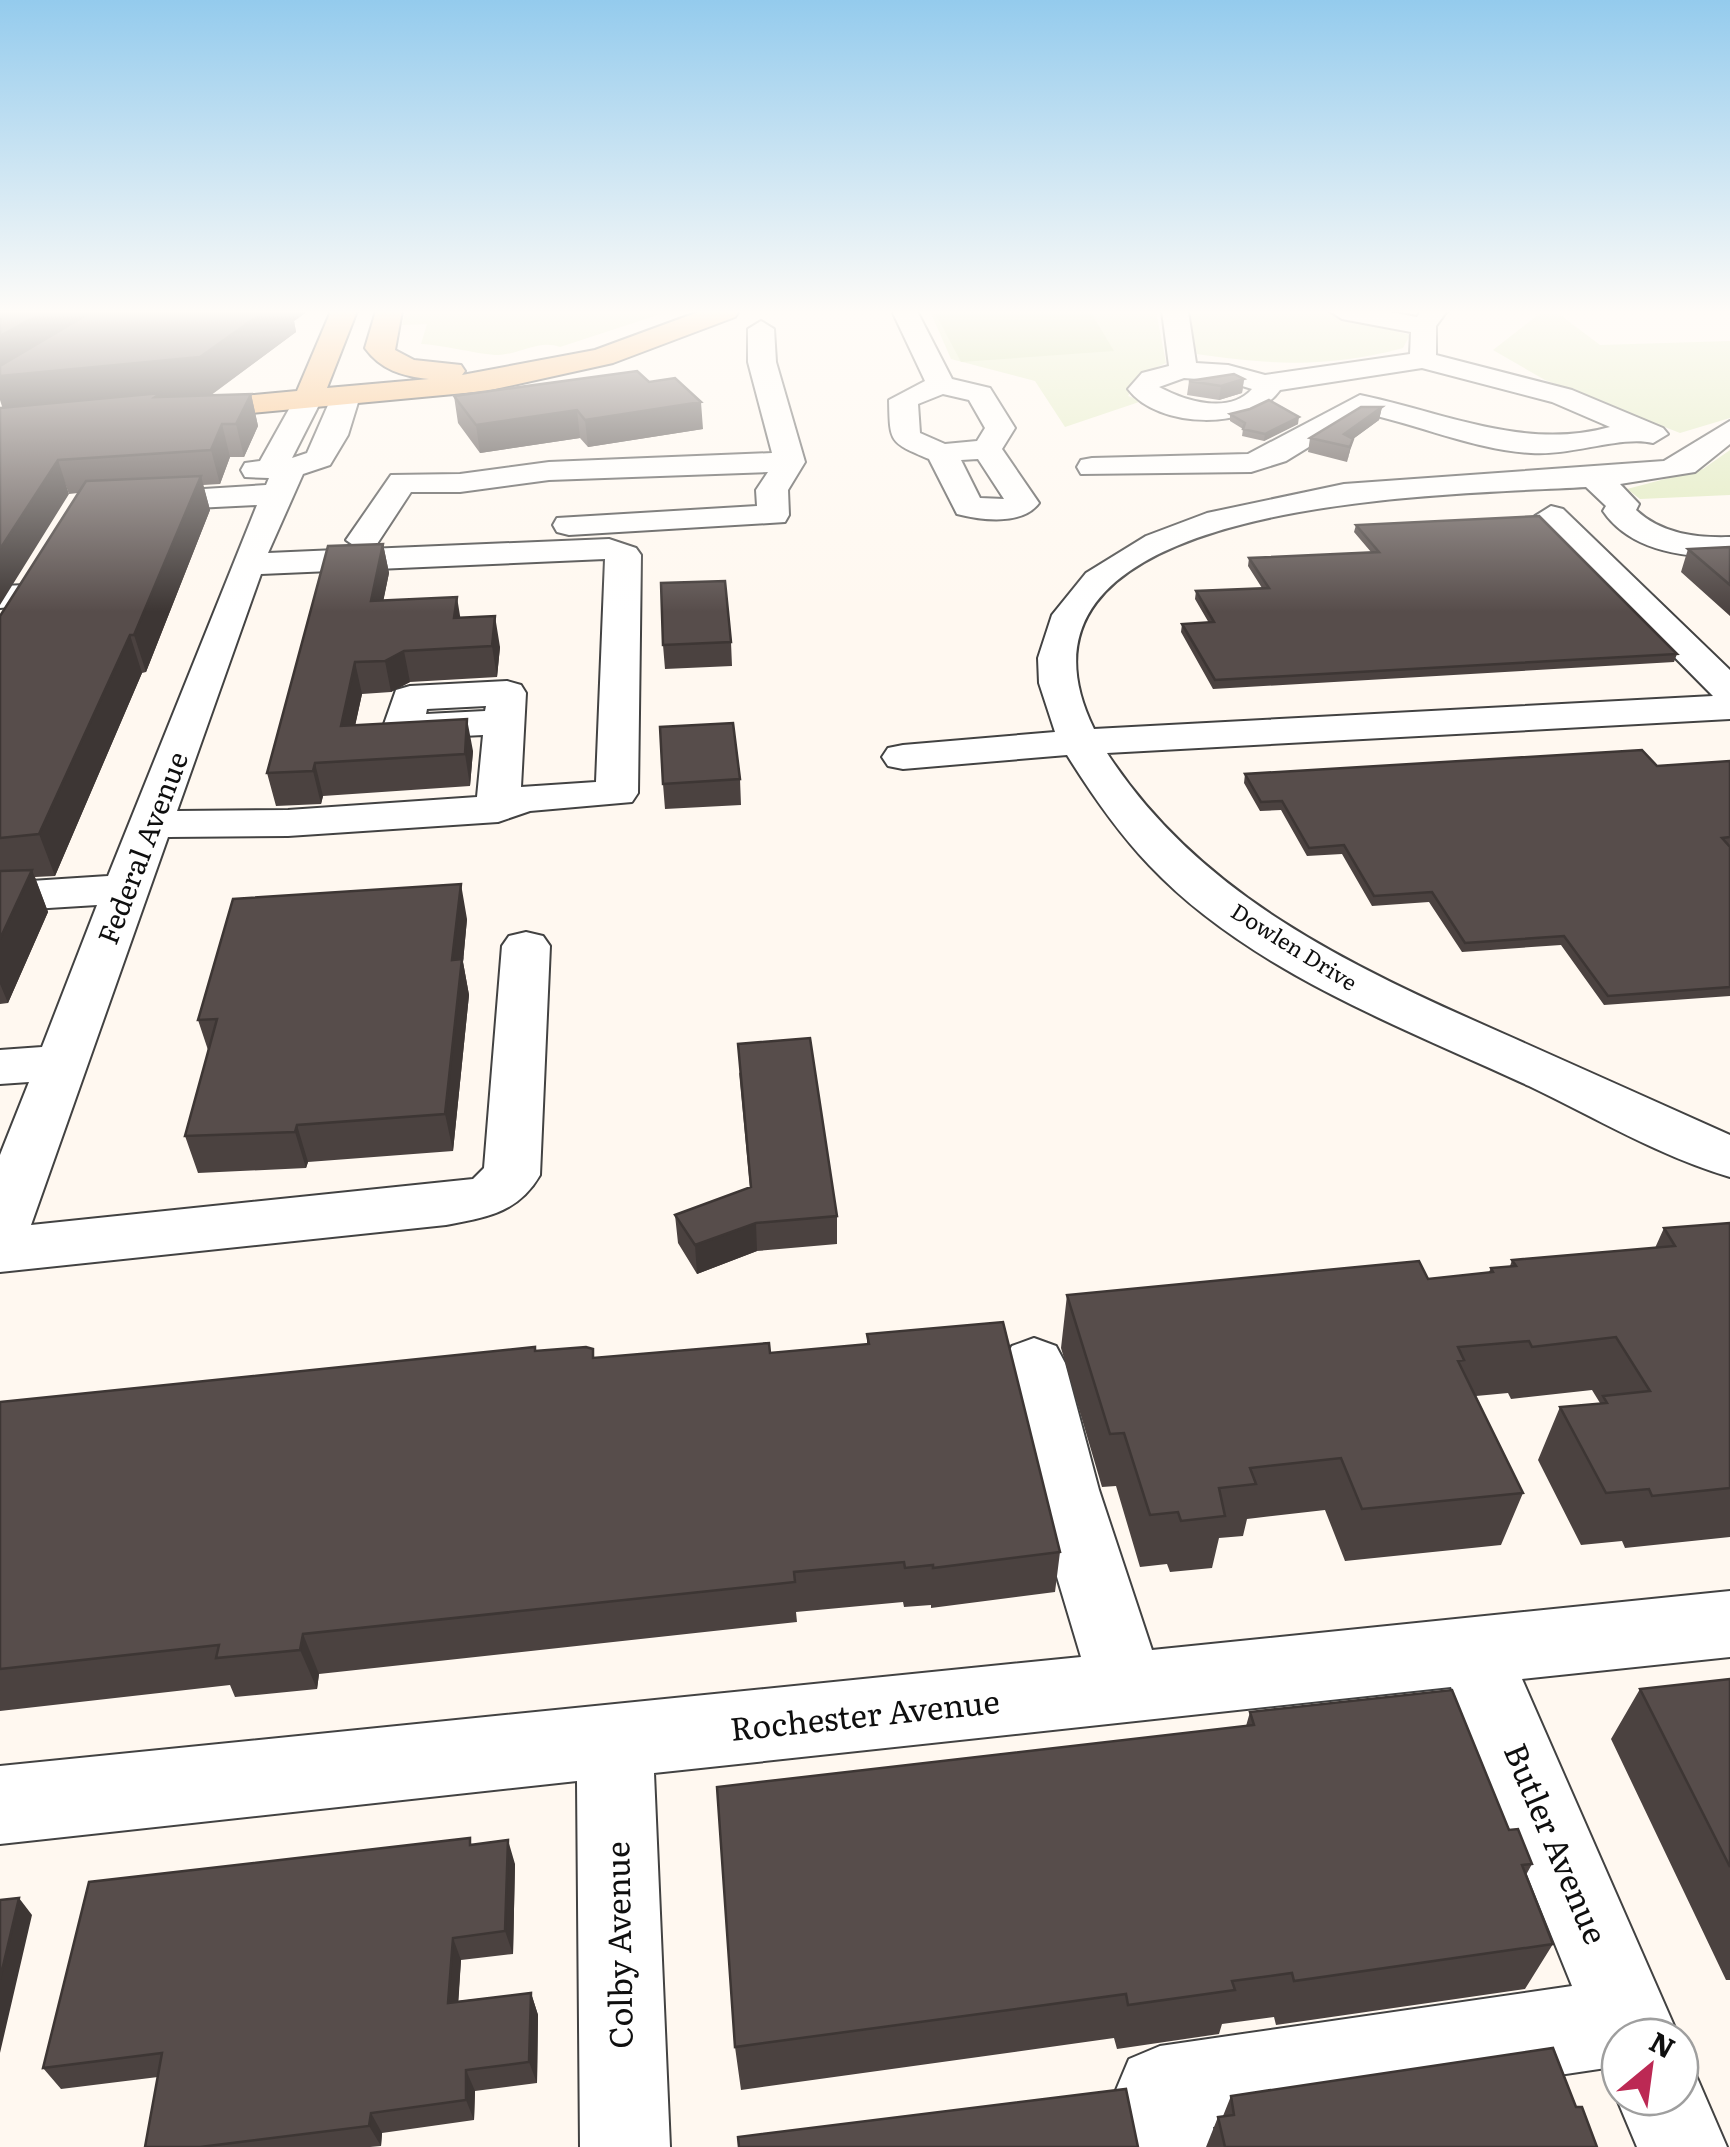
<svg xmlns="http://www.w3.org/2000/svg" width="1730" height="2147" font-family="Literata,serif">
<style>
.green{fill:#dee9ba}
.forest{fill:#c6d99a}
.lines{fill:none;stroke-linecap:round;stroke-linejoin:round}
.minor-casing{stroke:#424242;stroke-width:4}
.major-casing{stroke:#202020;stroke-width:4}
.minor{fill:#fff;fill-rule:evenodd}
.major{fill:#f5b26a;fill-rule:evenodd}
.wall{fill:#4b4240}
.shaded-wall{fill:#3d3634}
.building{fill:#574d4b;stroke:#3d3634;stroke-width:2.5}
.labels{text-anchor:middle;stroke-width:10;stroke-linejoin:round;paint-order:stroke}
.far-street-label{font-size:22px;fill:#0f0f0f;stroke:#fff}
.street-label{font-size:28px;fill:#0f0f0f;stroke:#fff}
.near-street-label{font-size:32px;fill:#0f0f0f;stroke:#fff}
</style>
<rect width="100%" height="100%" fill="#fff8f0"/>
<path class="green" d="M406 311H670L560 347C540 339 520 354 499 355 480 355 445 345 421 344L427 324 402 325Z
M930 311H1156L1166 363 1140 375 1128 396 1142 401 1065 427 1035 381 951 359Z
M1185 311H1323L1410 335 1403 348C1328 368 1273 365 1197 354Z
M1543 311H1555L1600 345 1730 341V418L1680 433 1545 380 1493 350Z
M1730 450V495L1640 499 1627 489 1703 469Z"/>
<path class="forest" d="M934 311H1090L1114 351 961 362Z"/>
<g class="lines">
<g class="minor-casing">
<path id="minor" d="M892 311H917L952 379 990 388 1015 428 1002 449 1039 503C1022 526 981 520 957 514L929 459C889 442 890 443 889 400L925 381ZM943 394 969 400 985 428 977 441 945 444 920 433 918 404ZM978 459 1004 499 980 498 961 460Z
M1162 311H1188L1196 363 1228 365 1265 375 1410 354 1411 332 1342 319 1330 311H1385L1417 317 1421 311H1447L1436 326V355L1572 390 1663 428 1668 434 1653 443C1622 435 1572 456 1531 453 1475 450 1420 425 1364 413L1286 461 1251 472 1081 474 1077 467 1081 460 1092 458 1248 454 1360 395C1443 412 1525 451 1610 427L1552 402 1422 368 1280 390C1251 431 1158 429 1128 389L1142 373 1169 366ZM1184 378 1226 381 1252 389C1229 415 1185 401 1159 387Z
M761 321 774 329 776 362 805 462 788 490 789 515 785 522 569 535 557 532 553 525 557 518 757 506 756 490 768 472 549 480 460 492H411L375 547 368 549 609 539 636 548 641 555 638 793 632 802 530 811 498 822 288 836 168 837 31 1225 473 1179 484 1168 502 946 509 936 526 932 543 936 550 946 540 1175C518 1213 487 1217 446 1225L0 1272V1155L29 1082 0 1084V1050L42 1047 97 905 0 911V883L108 876 257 505 134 511 118 501 123 494 266 485 269 478 245 477 241 470 245 463 260 461 298 393H318L322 399 292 458 307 453 332 396 346 388 360 396 348 435 330 465 303 474 268 553 359 549 346 540 391 475 460 474 549 462 772 453 748 362V329ZM605 559 596 782 521 787 526 693 521 685 507 681 410 686 396 690 383 727 389 736 403 739 483 735 477 797 288 810 177 811 261 574ZM486 706 485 711 426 714 427 709Z
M1730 421V444L1695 472 1620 484 1639 504 1636 510C1662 534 1696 538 1730 537V557C1685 558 1630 551 1603 511L1606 506 1586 487C1461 495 978 493 1094 729L1713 696 1535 516 1551 506 1563 509 1730 670V719L1107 753C1200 896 1350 966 1502 1033 1578 1067 1654 1101 1730 1135V1177C1661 1157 1594 1117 1529 1086 1400 1026 1249 971 1149 865 1117 831 1092 795 1067 755L903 769 888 766 882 757 888 748 903 745 1055 732 1039 683 1038 658 1052 615 1086 573 1146 536 1207 513 1344 484 1664 461Z
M27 585 40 588 45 596 40 604 0 608V586Z
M1034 1338 1056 1346 1065 1363 1099 1490 1152 1650 1730 1591V1657L1522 1679 1679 2037H1620V2074L1606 2068 1213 2127 1217 2147H1127L1116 2090 1129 2059 1160 2046 1572 1986 1451 1687 654 1773 670 2147H580L577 1781 0 1844V1766L1081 1657 1031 1490 1003 1363 1012 1346Z
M1680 2060 1692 2066 1727 2147H1637L1616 2097 1620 2088V2097H1680Z"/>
</g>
<g class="major-casing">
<path id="major" d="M331 311H357L327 388 429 379C402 376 381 370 365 348L376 311H402L395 350 414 360 461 365 465 371 462 375 595 350 701 311H739L735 317 613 363 486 391 177 420 162 411 177 402 297 391Z"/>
</g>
<use href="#minor" class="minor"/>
<use href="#major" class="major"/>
</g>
<path class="wall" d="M0 311H308L294 321 296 332 210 396 251 394 258 426 244 457H230L220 484 203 485 210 510 146 672 142 673 55 876 35 877 48 912 8 1003 0 1004V616L78 493 69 494Z
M637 371 703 429 588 447 580 438 480 453 458 423 454 396Z
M1244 379 1242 393 1219 400 1187 395 1189 381Z
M1382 407 1379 420 1353 439 1347 462 1308 452 1310 438Z
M1230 414 1298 424 1264 441 1242 436 1243 429 1230 421Z
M1356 525 1677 654 1674 662 1213 689 1181 632 1182 624 1209 623 1195 599 1196 591 1262 588 1248 566 1249 558 1371 552 1354 532Z
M383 544 389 573 383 601 460 618 500 647 497 677 410 682 391 692 362 694 355 725 473 751 470 786 323 796 321 804 276 806 267 773Z
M1730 547V616L1681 572 1688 549Z
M731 642 732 666 665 669 663 645Z
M1730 761V996L1604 1005 1561 945 1462 952 1429 902 1372 906 1342 854 1307 856 1281 810 1260 811 1244 783 1245 774 1657 766Z
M740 779 741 805 665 809 663 784Z
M467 919 463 962 469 995 453 1151 308 1162 306 1168 198 1173 185 1136 208 1050 198 1020Z
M739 1072 837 1216V1244L757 1251 697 1274 678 1243 675 1215 750 1187Z
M1730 1223V1537L1625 1548 1622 1541 1581 1545 1538 1460 1560 1407 1600 1403 1592 1390 1511 1399 1508 1393 1476 1396 1523 1493 1501 1545 1345 1561 1325 1510 1247 1519 1243 1536 1219 1538 1212 1568 1170 1572 1167 1564 1140 1567 1116 1486 1102 1487 1061 1348 1067 1295 1428 1279 1489 1272 1491 1268 1510 1266 1512 1260 1655 1248 1664 1228Z
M867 1334 1060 1552 1055 1592 931 1608V1605L904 1607 903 1602 796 1612 797 1622 319 1674 317 1689 235 1697 230 1685 0 1711V1402L536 1351 594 1358 770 1353 867 1344Z
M1730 1679V1980H1726L1611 1739 1640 1689Z
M1250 1712 1509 1830 1532 1864 1526 1875 1553 1944 1525 1989 1276 2025 1274 2017 1222 2024 1219 2034 1117 2049 1114 2038 741 2090 735 2047 1246 1726Z
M473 1845 515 1864 513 1954 461 1960 458 2001 531 1993 538 2015 537 2083 475 2091 474 2120 382 2133 381 2146 370 2147H145L158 2077 61 2089 43 2068Z
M1231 2096 1576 2107 1597 2147H1206L1218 2117 1223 2116Z"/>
<path class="shaded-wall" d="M46 311H308L294 321 296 332 209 396 5 416 0 400V336Z
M1244 379 1242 393 1219 400 1221 386Z
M251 394 258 426 244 457 236 424Z
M701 402 703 429 588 447 585 420Z
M1382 407 1379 420 1353 439 1347 462 1350 447 1344 434Z
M577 410 580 438 480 453 476 425Z
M1299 417 1298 424 1264 441 1265 434Z
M222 424 230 457 220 484 211 450Z
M58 460 69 494 0 605V549Z
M201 476 210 510 146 672 134 635Z
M383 544 389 573 377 632 371 601Z
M457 597 462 628 459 649 454 618Z
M495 616 500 647 497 677 492 646Z
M130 635 142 673 55 876 39 834Z
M404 651 410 682 391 692 385 661Z
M355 662 362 694 348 759 341 726Z
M467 719 473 751 470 786 465 754Z
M315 763 323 796 321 804 313 771Z
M32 870 48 912 8 1003 0 984V939Z
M461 884 467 919 463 962 469 995 453 1151 445 1114 452 960Z
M297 1125 308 1162 306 1168 295 1132Z
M756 1223 757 1251 697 1274 695 1245Z
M303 1634 319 1674 317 1689 300 1650Z
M508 1840 515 1864 513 1954 505 1931Z
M19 1898 32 1915 0 2053V1979Z
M453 1938 461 1960 457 2024 448 2003Z
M531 1993 538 2015 537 2083 529 2062Z
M466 2070 475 2091 474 2120 466 2100Z
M371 2113 382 2133 381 2146 369 2126Z"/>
<path class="building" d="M0 311H46L0 336Z
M93 311H265L200 357 0 376V366Z
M637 371 649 382 675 378 701 402 585 420 577 410 476 425 454 396Z
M1234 374 1244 379 1221 386 1189 381Z
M161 393 155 397 251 394 236 424H222L211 450 58 460 0 549V408Z
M1269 400 1299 417 1265 434 1243 429 1245 423 1230 414 1250 409Z
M1361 407H1382L1344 434 1353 439 1350 447 1310 438Z
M201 476 134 635H130L39 834 0 838V616L86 481Z
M1539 516 1677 654 1215 680 1182 624 1214 622 1196 591 1269 588 1249 558 1379 552 1356 525Z
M383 544 371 601 457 597 454 618 495 616 492 646 404 651 385 661 355 662 341 726 467 719 465 754 315 763 313 771 267 773 328 546Z
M1730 547V585L1688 549Z
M725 581 731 642 663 645 661 583Z
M733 723 740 779 663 784 660 727Z
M1642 750 1657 766 1730 761V837L1722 838 1730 847V987L1608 996 1564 936 1465 943 1432 892 1374 896 1344 845 1309 848 1282 801 1261 802 1245 774Z
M32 870 0 939V871Z
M461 884 452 960 462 959 445 1114 297 1125 295 1132 185 1136 217 1019 198 1020 233 899Z
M810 1038 837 1216 756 1223 695 1245 675 1215 751 1187 738 1044Z
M1730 1223V1488L1652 1496 1649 1489 1606 1493 1560 1407 1607 1403 1603 1396 1650 1391 1616 1337 1532 1347 1529 1341 1458 1347 1464 1360 1458 1361 1523 1493 1362 1509 1341 1458 1250 1468 1256 1484 1219 1488 1225 1516 1181 1521 1178 1512 1150 1515 1124 1433 1110 1434 1067 1295 1419 1261 1428 1279 1493 1272 1491 1268 1516 1266 1512 1260 1675 1246 1664 1228Z
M1003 1322 1060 1552 933 1568V1565L905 1568 904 1562 794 1572 795 1582 303 1634 300 1650 216 1658 219 1645 0 1669V1402L535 1347V1351L586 1347 593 1349V1358L769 1343 770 1353 869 1344 867 1334Z
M1730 1679V1867L1640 1689Z
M1452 1690 1509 1830 1518 1829 1532 1864 1522 1865 1553 1944 1294 1981 1292 1973 1232 1981 1235 1990 1128 2005 1126 1994 735 2047 717 1787 1254 1725 1250 1712Z
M470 1838V1845L508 1840 505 1931 453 1938 448 2003 531 1993 529 2062 466 2070V2100L371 2113 369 2126 200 2147H145L162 2053 43 2068 89 1882Z
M19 1898 0 1979V1900Z
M1553 2048 1576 2107H1582L1597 2147H1225L1218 2117 1234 2115 1231 2096Z
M1126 2089 1138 2147H739L738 2137Z"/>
<linearGradient id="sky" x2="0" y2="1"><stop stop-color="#94cbed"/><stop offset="0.51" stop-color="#fffcf8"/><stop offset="1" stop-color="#fffcf8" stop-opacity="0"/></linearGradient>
<rect width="1730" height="612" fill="url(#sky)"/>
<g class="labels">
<g class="far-street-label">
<text transform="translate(1294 947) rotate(32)" y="8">Dowlen Drive</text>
</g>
<g class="street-label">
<text transform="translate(143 848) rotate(-69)" y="10">Federal Avenue</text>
</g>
<g class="near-street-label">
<text transform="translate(865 1716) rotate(-6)" y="11">Rochester Avenue</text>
<text transform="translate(1555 1844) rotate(67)" y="11">Butler Avenue</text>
<text transform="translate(620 1945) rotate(-91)" y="11">Colby Avenue</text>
</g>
</g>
<g transform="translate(1650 2067) rotate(29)"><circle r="48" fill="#ffffff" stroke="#9f9f9f" stroke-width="2.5"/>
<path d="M0-8L18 38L0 25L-18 38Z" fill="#bc2954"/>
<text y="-15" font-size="28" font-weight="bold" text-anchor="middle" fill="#0f0f0f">N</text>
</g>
</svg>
